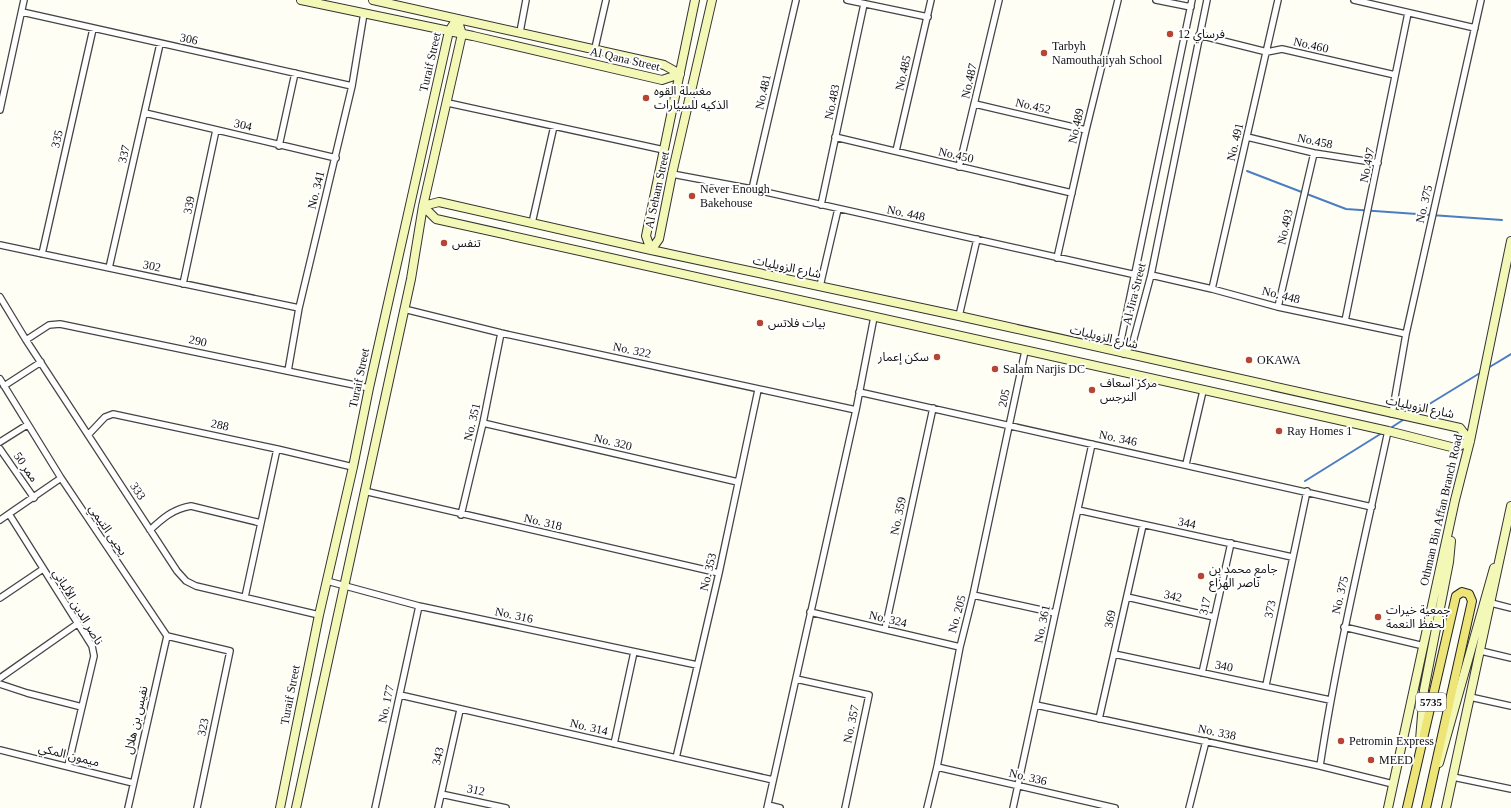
<svg xmlns="http://www.w3.org/2000/svg" width="1511" height="808" font-family="'Times New Roman','Noto Sans Arabic',serif">
<style>
.lines{fill:none;stroke-linecap:round;stroke-linejoin:round}
.stream{stroke:#4b7dc2;stroke-width:2}
.street-casing{stroke:#444;stroke-width:8}
.secondary-casing{stroke:#333;stroke-width:10}
.primary-casing{stroke:#222;stroke-width:10}
.street{stroke:#fff;stroke-width:5.5}
.secondary{stroke:#f4f8b6;stroke-width:8}
.primary{stroke:#ede577;stroke-width:8}
.poi-dot{fill:#b64534;stroke:#fff;stroke-width:1.5}
.labels{text-anchor:middle;stroke-width:4;stroke-linejoin:round;paint-order:stroke}
.shield{fill:#fff;stroke:#585858;stroke-width:1}
.shield-label{font-size:11px;font-weight:bold;fill:#111}
.poi-label{font-size:12px;fill:#111;stroke:#fff;text-anchor:start}
.street-label{font-size:12px;fill:#111;stroke:#fff}
</style>
<rect width="100%" height="100%" fill="#fefef5"/>
<g class="lines">
<path class="stream" d="M1247 171 1346 209 1502 220
M1488 368 1511 354
M1413 414 1480 373
M1389 429 1406 418
M1305 481 1382 433"/>
<g class="street-casing">
<path id="street" d="M847 0 928 17
M1156 0 1191 7
M1354 0 1475 28
M22 12 352 86
M520 32 526 0
M1199 35 1267 52 1282 49 1395 75
M595 48 606 0
M448 103 664 150
M975 104 1086 130
M0 110 24 0
M145 113 336 158
M835 137 1072 193
M1247 137 1314 153 1378 163
M279 146 295 73
M896 151 931 0
M959 167 999 0
M672 174 752 189 1136 275
M752 189 796 0
M821 205 864 4
M532 223 554 126
M0 245 299 308
M42 254 93 29
M1057 258 1086 130 1118 0
M109 268 160 44
M1151 275 1212 289 1278 307 1406 334
M183 284 216 130
M820 286 838 209
M1212 289 1278 0
M0 297 26 340 177 571 186 581 196 586 319 615
M1278 307 1314 153
M404 309 501 333 856 410
M959 316 977 239
M1345 321 1408 13
M26 340 49 325 60 324 369 388
M1124 354 1133 342 1151 275 1207 0
M1124 354 1121 340 1192 0
M288 371 299 308 352 86 364 13
M0 379 61 478 167 636 230 651 197 808
M4 386 41 362
M859 392 1372 507
M1392 414 1406 334 1481 0
M483 423 738 482
M88 435 105 417 113 414 277 449 353 467
M0 442 27 425
M0 449 34 498
M1186 464 1203 391
M364 491 719 573
M1078 510 1292 557
M9 514 92 646 94 656 68 766
M461 515 483 423 501 333
M0 520 61 478
M150 530C163 518 173 509 191 506L261 523
M327 581 419 606 697 665
M973 595 1055 613
M245 597 277 449
M1127 597 1214 617
M0 598 43 569
M1491 603 1511 608
M810 612 960 647
M1344 627 1424 646
M885 629 933 408
M1481 651 1511 658
M1114 654 1330 700
M1202 673 1231 543
M0 678 77 624
M796 679 869 695 845 808
M0 684 27 693 82 707
M1266 685 1307 491
M400 695 773 780
M1470 697 1511 706
M1036 705 1320 766 1393 784
M1099 719 1143 525
M614 744 634 652
M0 750 133 783
M676 758 719 573 758 390
M1320 766C1337 653 1364 542 1388 431
M937 767 1115 808
M1453 777 1511 789
M441 794 506 808
M768 805 780 808
M128 808 167 636
M375 808 419 606
M438 808 460 710
M767 808 856 410 874 317
M927 808 937 767 960 647 973 595 1025 351
M1013 808 1092 444
M1189 808 1206 741"/>
</g>
<g class="secondary-casing">
<path id="secondary" d="M301 0 473 36 662 80 680 74
M373 0 664 65 680 74
M439 202 651 250 959 316 1460 428 1470 441 1455 448 1388 431 436 219 423 206Z
M651 250 659 239 672 174 712 0
M651 250 646 236 695 0
M1420 740 1424 690 1449 562 1451 541
M1439 763 1494 568
M280 808 319 615 353 467 369 388 445 49 449 31 457 19
M296 808 411 279 423 206 462 34 457 19
M1388 808 1455 500 1470 441 1511 241
M1446 808 1511 506"/>
</g>
<g class="primary-casing">
<path id="primary" d="M1407 808 1456 596 1462 592 1469 594 1472 601 1426 808"/>
</g>
<use href="#street" class="street"/>
<use href="#secondary" class="secondary"/>
<use href="#primary" class="primary"/>
</g>
<g class="poi-dot">
<circle cx="1170" cy="34" r="4"/>
<circle cx="1044" cy="53" r="4"/>
<circle cx="646" cy="98" r="4"/>
<circle cx="692" cy="196" r="4"/>
<circle cx="444" cy="243" r="4"/>
<circle cx="760" cy="323" r="4"/>
<circle cx="937" cy="357" r="4"/>
<circle cx="1249" cy="360" r="4"/>
<circle cx="995" cy="369" r="4"/>
<circle cx="1092" cy="390" r="4"/>
<circle cx="1279" cy="431" r="4"/>
<circle cx="1201" cy="576" r="4"/>
<circle cx="1378" cy="617" r="4"/>
<circle cx="1341" cy="741" r="4"/>
<circle cx="1371" cy="760" r="4"/>
</g>
<g class="labels">
<rect class="shield" x="1416" y="693" width="30" height="18" rx="3"/>
<g class="shield-label">
<text x="1431" y="706">5735</text>
</g>
<g class="poi-label">
<text x="1178" y="38">فرساي 12</text>
<text x="1052" y="50">Tarbyh<tspan x="1052" dy="14">Namouthajiyah School</tspan></text>
<text x="654" y="95">مغسلة القوه<tspan x="654" dy="14">الذكيه للسيارات</tspan></text>
<text x="700" y="193">Never Enough<tspan x="700" dy="14">Bakehouse</tspan></text>
<text x="452" y="247">تنفس</text>
<text x="768" y="327">بيات فلاتس</text>
<text x="929" y="361" text-anchor="end">سكن إعمار</text>
<text x="1257" y="364">OKAWA</text>
<text x="1003" y="373">Salam Narjis DC</text>
<text x="1100" y="387">مركز اسعاف<tspan x="1100" dy="14">النرجس</tspan></text>
<text x="1287" y="435">Ray Homes 1</text>
<text x="1209" y="573">جامع محمد بن<tspan x="1209" dy="14">ناصر الهزاع</tspan></text>
<text x="1386" y="614">جمعية خيرات<tspan x="1386" dy="14">لحفظ النعمة</tspan></text>
<text x="1349" y="745">Petromin Express</text>
<text x="1379" y="764">MEED</text>
</g>
<g class="street-label">
<text transform="translate(189 39) rotate(12)" y="4">306</text>
<text transform="translate(1311 45) rotate(13)" y="4">No.460</text>
<text transform="translate(625 59) rotate(13)" y="4">Al Qana Street</text>
<text transform="translate(430 62) rotate(-77)" y="4">Turaif Street</text>
<text transform="translate(903 73) rotate(-77)" y="4">No.485</text>
<text transform="translate(969 81) rotate(-77)" y="4">No.487</text>
<text transform="translate(763 92) rotate(-77)" y="4">No.481</text>
<text transform="translate(832 102) rotate(-78)" y="4">No.483</text>
<text transform="translate(1033 106) rotate(13)" y="4">No.452</text>
<text transform="translate(243 125) rotate(13)" y="4">304</text>
<text transform="translate(1076 126) rotate(-77)" y="4">No.489</text>
<text transform="translate(57 139) rotate(-77)" y="4">335</text>
<text transform="translate(1315 141) rotate(12)" y="4">No.458</text>
<text transform="translate(1235 142) rotate(-77)" y="4">No. 491</text>
<text transform="translate(124 154) rotate(-77)" y="4">337</text>
<text transform="translate(956 155) rotate(13)" y="4">No.450</text>
<text transform="translate(1367 165) rotate(-79)" y="4">No.497</text>
<text transform="translate(316 190) rotate(-76)" y="4">No. 341</text>
<text transform="translate(657 190) rotate(-78)" y="4">Al Seham Street</text>
<text transform="translate(1424 204) rotate(-77)" y="4">No. 375</text>
<text transform="translate(189 205) rotate(-78)" y="4">339</text>
<text transform="translate(906 213) rotate(12)" y="4">No. 448</text>
<text transform="translate(1285 227) rotate(-77)" y="4">No.493</text>
<text transform="translate(152 266) rotate(12)" y="4">302</text>
<text transform="translate(787 267) rotate(12)" y="4">شارع الزويليات</text>
<text transform="translate(1134 294) rotate(-76)" y="4">Al Jira Street</text>
<text transform="translate(1281 295) rotate(14)" y="4">No. 448</text>
<text transform="translate(1104 337) rotate(13)" y="4">شارع الزويليات</text>
<text transform="translate(198 341) rotate(12)" y="4">290</text>
<text transform="translate(632 350) rotate(12)" y="4">No. 322</text>
<text transform="translate(359 378) rotate(-78)" y="4">Turaif Street</text>
<text transform="translate(1004 398) rotate(-78)" y="4">205</text>
<text transform="translate(1420 407) rotate(12)" y="4">شارع الزويليات</text>
<text transform="translate(472 422) rotate(-77)" y="4">No. 351</text>
<text transform="translate(220 425) rotate(12)" y="4">288</text>
<text transform="translate(1118 438) rotate(12)" y="4">No. 346</text>
<text transform="translate(613 442) rotate(13)" y="4">No. 320</text>
<text transform="translate(26 467) rotate(55)" y="4">ممر 50</text>
<text transform="translate(138 491) rotate(57)" y="4">333</text>
<text transform="translate(1441 510) rotate(-77)" y="4">Othman Bin Affan Branch Road</text>
<text transform="translate(898 516) rotate(-78)" y="4">No. 359</text>
<text transform="translate(543 522) rotate(13)" y="4">No. 318</text>
<text transform="translate(1187 523) rotate(12)" y="4">344</text>
<text transform="translate(108 530) rotate(56)" y="4">يحيى التيمي</text>
<text transform="translate(708 572) rotate(-77)" y="4">No. 353</text>
<text transform="translate(1340 595) rotate(-77)" y="4">No. 375</text>
<text transform="translate(1173 596) rotate(13)" y="4">342</text>
<text transform="translate(1205 606) rotate(-77)" y="4">317</text>
<text transform="translate(78 607) rotate(59)" y="4">ناصر الدين الألباني</text>
<text transform="translate(1270 609) rotate(-78)" y="4">373</text>
<text transform="translate(957 614) rotate(-75)" y="4">No. 205</text>
<text transform="translate(514 615) rotate(12)" y="4">No. 316</text>
<text transform="translate(888 619) rotate(13)" y="4">No. 324</text>
<text transform="translate(1110 619) rotate(-78)" y="4">369</text>
<text transform="translate(1042 624) rotate(-78)" y="4">No. 361</text>
<text transform="translate(1224 666) rotate(11)" y="4">340</text>
<text transform="translate(290 695) rotate(-79)" y="4">Turaif Street</text>
<text transform="translate(386 704) rotate(-78)" y="4">No. 177</text>
<text transform="translate(136 720) rotate(-77)" y="4">نفيس بن هلال</text>
<text transform="translate(851 724) rotate(-78)" y="4">No. 357</text>
<text transform="translate(203 727) rotate(-78)" y="4">323</text>
<text transform="translate(589 727) rotate(13)" y="4">No. 314</text>
<text transform="translate(1217 732) rotate(12)" y="4">No. 338</text>
<text transform="translate(69 755) rotate(14)" y="4">ميمون المكي</text>
<text transform="translate(438 756) rotate(-77)" y="4">343</text>
<text transform="translate(1028 777) rotate(13)" y="4">No. 336</text>
<text transform="translate(476 790) rotate(12)" y="4">312</text>
</g>
</g>
</svg>
